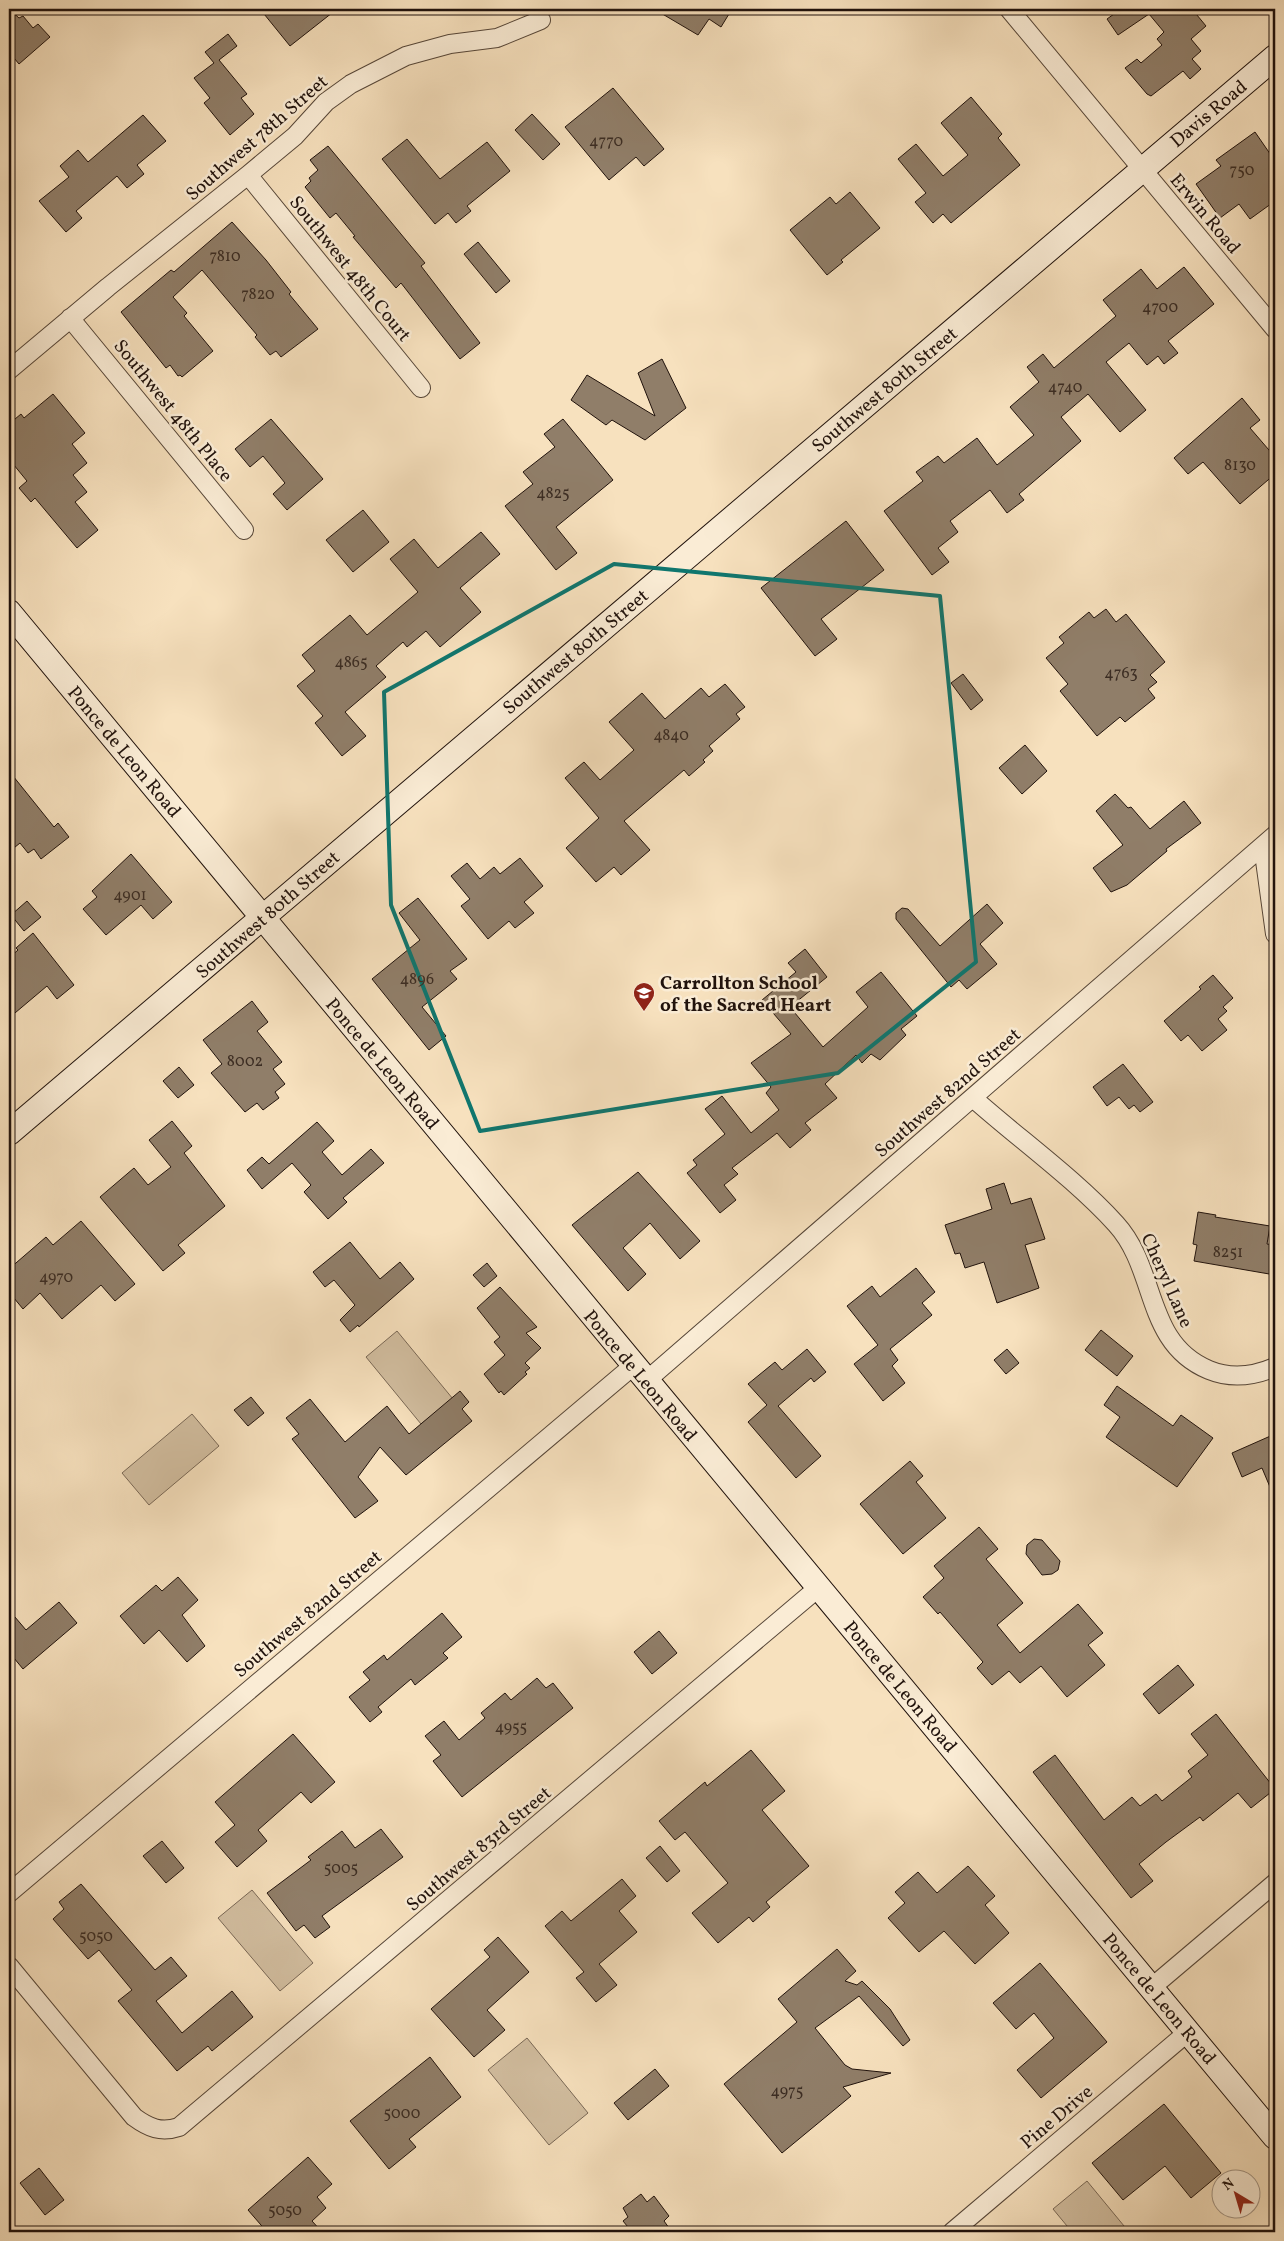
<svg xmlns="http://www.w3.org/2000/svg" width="1284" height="2241" font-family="Vollkorn,serif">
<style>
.green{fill:#d2bea0;stroke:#796856}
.building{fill:#907e69;stroke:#20120c}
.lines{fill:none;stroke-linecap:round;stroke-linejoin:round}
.street-casing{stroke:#564638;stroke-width:20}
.secondary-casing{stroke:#20120c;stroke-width:26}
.street{stroke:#faecd5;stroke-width:18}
.secondary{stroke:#faecd5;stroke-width:24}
.marked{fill:none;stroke:#0f766e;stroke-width:4;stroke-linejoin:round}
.labels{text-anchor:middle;stroke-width:5;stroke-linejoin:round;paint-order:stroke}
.number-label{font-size:16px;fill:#3c2d23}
.street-label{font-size:19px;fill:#20120c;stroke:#faecd5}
.poi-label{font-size:19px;font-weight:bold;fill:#20120c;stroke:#faecd5;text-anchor:start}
</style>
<rect width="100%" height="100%" fill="#f7e1be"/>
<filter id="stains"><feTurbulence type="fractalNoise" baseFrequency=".004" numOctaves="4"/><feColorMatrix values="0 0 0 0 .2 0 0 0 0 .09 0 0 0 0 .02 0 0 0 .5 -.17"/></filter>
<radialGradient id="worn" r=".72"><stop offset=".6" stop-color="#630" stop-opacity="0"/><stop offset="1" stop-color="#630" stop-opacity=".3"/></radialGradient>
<path class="green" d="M397 1331 453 1399 421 1424 366 1357Z
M192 1414 219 1446 149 1505 122 1473Z
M252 1890 313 1963 280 1991 218 1918Z
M527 2038 588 2113 549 2145 488 2070Z
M1087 2181 1129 2232H1072L1053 2209Z"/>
<path class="building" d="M9 9 19 18 23 16 33 28 38 24 50 37 19 64 9 52Z
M260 9H337L290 46Z
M654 9H732L721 27 709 19 698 35Z
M1121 9H1192L1206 26 1191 39 1201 51 1192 59 1201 69 1190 79 1183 71 1151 96 1147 94 1125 68 1137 59 1141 63 1162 45 1157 39 1164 32 1149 14 1118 35 1107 19Z
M228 34 237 46 219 60 247 94 241 98 254 114 230 135 204 103 210 98 194 78 214 63 205 52Z
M613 88 664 149 644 166 636 157 609 180 565 127Z
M971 97 1002 134 998 138 1020 165 951 223 943 214 933 223 915 202 926 193 898 159 916 144 943 176 968 155 941 123Z
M532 114 560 144 543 160 515 130Z
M143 115 166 141 137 165 144 174 127 188 117 176 76 211 82 218 66 232 39 201 69 177 60 166 78 150 88 162Z
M1255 132 1275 161V201L1250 219 1239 204 1220 218 1196 184 1221 166 1216 160Z
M407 139 440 179 487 142 510 171 467 206 471 211 456 223 448 213 435 224 382 159Z
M328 146 425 263 421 266 480 343 460 359 401 283 396 288 353 237 355 236 336 213 330 218 305 187 311 181 309 178 318 170 310 160Z
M850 192 880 228 841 260 843 262 827 275 790 230 830 197 836 204Z
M232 222 266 260 291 292 289 294 318 329 281 357 276 351 270 355 255 337 257 335 202 270 173 297 187 313 184 316 213 351 182 377 180 375 178 376 170 365 166 368 121 312 171 270 174 272Z
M478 242 510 281 496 293 464 254Z
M1184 267 1214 304 1168 341 1178 353 1164 364 1158 356 1147 365 1129 343 1106 362 1146 410 1120 432 1088 394 1061 417 1081 441 1019 494 1024 500 1007 513 990 490 950 521 958 532 938 548 949 562 932 575 884 511 923 481 916 472 938 456 944 463 977 438 997 465 1034 435 1010 407 1039 382 1027 367 1043 354 1054 368 1116 316 1103 300 1141 269 1157 289Z
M662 359 686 408 645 440 612 420 606 425 571 400 587 375 655 416 638 373Z
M53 394 85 433 72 444 87 463 73 475 87 492 75 502 98 530 77 548 35 498 31 502 19 488 27 481 9 459V424L21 414 24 418Z
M1242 398 1260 420 1250 428 1275 457V474L1240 504 1203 462 1188 474 1174 458Z
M271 419 323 479 287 510 273 494 285 483 263 456 250 467 235 449Z
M563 419 613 480 556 527 577 553 556 570 505 506 533 484 523 472 555 447 544 434Z
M363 510 389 542 353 572 326 540Z
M846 521 884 570 821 619 837 639 815 656 761 588Z
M481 532 500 554 460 588 481 612 440 647 426 631 407 647 403 642 376 666 386 677 345 712 366 736 342 756 315 723 323 716 297 686 315 671 302 655 350 615 367 635 418 592 390 559 414 539 438 568Z
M1106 609 1116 622 1126 614 1165 662 1150 675 1157 682 1148 689 1155 698 1125 722 1120 717 1097 736 1060 691 1068 684 1046 658 1064 643 1059 637 1089 612 1094 618Z
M963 674 983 700 971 710 951 683Z
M725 684 745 707 736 714 740 719 709 746 713 751 703 760 705 762 689 776 684 770 624 821 650 850 621 875 614 867 596 882 566 848 599 818 565 778 584 762 600 780 634 750 609 722 642 693 665 719 701 688 709 697Z
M1025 745 1047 771 1022 794 999 768Z
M9 771 54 827 58 823 69 837 41 859 34 849 28 853 20 843 9 852Z
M1115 794 1128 808 1131 807 1150 829 1184 801 1201 823 1166 849 1167 851 1127 885 1111 892 1093 868 1123 845 1096 811Z
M131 854 172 902 153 919 141 905 106 935 83 909 97 897 92 891Z
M520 858 543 886 524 902 534 913 515 928 509 921 488 939 461 906 470 899 451 876 467 863 480 879 494 867 500 874Z
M418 898 467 959 450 971 457 979 422 1007 446 1036 429 1050 372 979 420 940 399 913Z
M27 901 41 917 24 931 11 915Z
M987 904 1003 923 980 944 997 964 967 989 959 980 951 987 896 919V913L902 908 908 909 940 946Z
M33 933 74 985 57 999 47 986 9 1018V958L18 950 16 948Z
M805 949 827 977 790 1007 823 1047 868 1007 856 992 881 972 917 1016 901 1029 906 1035 880 1060 871 1054 862 1063 856 1055 825 1084 837 1098 805 1123 811 1130 790 1148 777 1133 732 1168 738 1174 724 1185 736 1200 720 1213 687 1173 697 1165 693 1160 725 1134 705 1109 722 1096 751 1133 779 1110 766 1093 771 1087 751 1063 791 1034 762 1000 796 972 788 963Z
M1213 975 1233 998 1223 1007 1227 1011 1218 1019 1227 1030 1202 1051 1188 1035 1181 1041 1164 1021 1201 989 1199 987Z
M252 1001 268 1022 257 1031 282 1062 273 1069 285 1084 275 1092 279 1098 263 1110 257 1103 245 1112 211 1073 222 1064 203 1040Z
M1123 1064 1153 1102 1140 1112 1134 1105 1129 1109 1119 1097 1107 1106 1093 1087Z
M179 1067 194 1085 178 1098 163 1081Z
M172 1121 192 1146 184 1153 225 1206 178 1245 185 1253 163 1271 100 1197 134 1168 148 1185 171 1167 149 1140Z
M317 1122 334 1141 322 1152 342 1175 371 1149 384 1163 343 1198 347 1202 328 1219 304 1192 311 1185 292 1163 262 1189 247 1170 262 1157 269 1164Z
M638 1172 700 1241 680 1259 650 1223 623 1248 646 1274 628 1291 572 1225Z
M1004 1183 1011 1204 1031 1198 1045 1239 1025 1245 1039 1288 997 1303 984 1262 965 1268 960 1253 955 1254 945 1225 992 1209 986 1189Z
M1198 1212 1216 1215 1215 1217 1270 1226 1267 1244 1275 1245V1275L1194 1261 1197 1245 1193 1244Z
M81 1221 135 1284 115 1301 101 1285 62 1319 40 1293 23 1309 9 1292V1269L46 1237 53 1245Z
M350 1242 380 1279 400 1262 414 1279 359 1327 358 1325 350 1332 340 1320 355 1305 334 1280 325 1287 313 1272Z
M487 1263 497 1276 484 1287 473 1275Z
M916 1268 935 1292 922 1303 932 1315 890 1349 898 1360 892 1366 905 1383 883 1401 854 1364 878 1345 847 1306 872 1286 880 1297Z
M500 1287 537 1327 526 1333 541 1348 525 1363 530 1368 525 1372 527 1374 504 1395 501 1391 499 1393 484 1374 505 1355 494 1342 500 1337 477 1308Z
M1101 1330 1133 1356 1117 1376 1085 1350Z
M807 1349 826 1372 814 1382 811 1378 778 1406 821 1456 796 1478 748 1422 767 1405 748 1384 775 1362 782 1370Z
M1007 1349 1019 1363 1006 1374 994 1360Z
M1117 1386 1173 1426 1181 1415 1213 1438 1177 1487 1106 1437 1120 1417 1104 1405Z
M460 1391 469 1402 462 1409 472 1421 406 1475 380 1447 358 1477 378 1501 355 1518 292 1439 299 1434 286 1418 310 1399 345 1442 387 1406 409 1434Z
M251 1397 264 1413 248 1426 234 1410Z
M1275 1434V1499L1262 1468 1242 1477 1232 1453Z
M910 1461 923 1476 916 1482 946 1518 903 1554 860 1504Z
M979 1527 998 1549 986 1559 1023 1603 997 1625 1020 1653 1078 1604 1103 1633 1088 1645 1105 1665 1067 1697 1041 1666 1020 1683 1009 1671 992 1685 977 1668 983 1662 940 1612 938 1614 923 1597 944 1578 934 1566Z
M1034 1539 1042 1540 1060 1561 1058 1570 1052 1574 1042 1575 1026 1554 1027 1545Z
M178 1577 198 1600 182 1615 205 1646 187 1662 159 1630 144 1644 120 1616 156 1585 162 1591Z
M59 1602 77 1623 23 1669 9 1652V1610L26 1630Z
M442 1613 462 1637 443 1653 448 1658 415 1685 411 1679 378 1707 382 1712 370 1722 349 1697 370 1680 363 1672 384 1655 387 1660Z
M659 1631 677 1653 652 1674 634 1652Z
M1178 1665 1194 1685 1159 1714 1143 1694Z
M537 1678 546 1688 553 1683 573 1708 462 1797 433 1761 441 1755 425 1736 444 1721 459 1740 485 1718 481 1713 505 1693 511 1700Z
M1216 1714 1275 1789 1251 1808 1238 1793 1203 1821 1200 1817 1166 1842 1139 1864 1153 1881 1131 1898 1033 1772 1055 1755 1104 1820 1132 1797 1140 1806 1156 1794 1162 1801 1192 1777 1188 1771 1208 1755 1191 1734Z
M293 1734 335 1782 311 1803 301 1792 258 1830 267 1841 237 1867 215 1842 235 1825 215 1802Z
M751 1750 785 1791 762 1810 809 1866 766 1902 770 1907 753 1922 749 1917 718 1943 692 1913 728 1883 685 1832 675 1840 659 1821 705 1782 707 1786Z
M381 1829 403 1857 322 1916 330 1927 315 1938 304 1925 296 1931 267 1893 311 1860 308 1857 342 1831 355 1848Z
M162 1841 184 1868 166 1883 143 1856Z
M660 1846 680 1871 667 1882 646 1858Z
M968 1866 995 1896 985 1905 1009 1933 975 1964 944 1931 919 1952 888 1918 905 1903 895 1892 918 1872 937 1893Z
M622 1879 636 1896 619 1911 637 1932 599 1964 617 1985 596 2002 576 1978 584 1972 545 1926 562 1911 571 1921Z
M81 1884 155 1970 171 1957 187 1976 156 2001 182 2033 232 1991 253 2017 212 2051 208 2046 177 2071 118 2001 132 1990 99 1950 88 1959 53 1919 64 1909 59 1902Z
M498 1937 529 1972 487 2010 505 2030 474 2057 431 2009 490 1957 484 1950Z
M837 1949 856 1971 845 1981 857 1985 862 1981 890 2009 910 2040 903 2046 859 1996 815 2028 845 2065 852 2069 891 2073 843 2087 851 2096 782 2153 724 2084 797 2022 778 1999Z
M1040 1963 1107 2042 1041 2098 1017 2070 1054 2038 1034 2013 1016 2029 993 2003Z
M430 2057 461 2097 409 2139 416 2147 389 2169 350 2121Z
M655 2069 669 2086 628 2120 614 2103Z
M1164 2104 1221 2173 1191 2198 1165 2166 1123 2200 1092 2163Z
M308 2157 332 2184 317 2197 326 2208 312 2221 322 2232H267L248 2210Z
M39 2168 64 2200 45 2215 20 2183Z
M641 2194 647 2202 654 2196 669 2216 664 2221 672 2232H632L623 2221 628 2217 623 2208Z"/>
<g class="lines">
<g class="street-casing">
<path id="street" d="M1009 9 1275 329
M248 175 421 388
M70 318 244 530
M9 370 108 287 248 175 295 136 326 102 351 84 406 56 450 44 497 38 541 20
M1263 846 1275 934
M973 1098C1019 1139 1074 1178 1116 1224 1158 1270 1144 1343 1209 1370 1231 1379 1254 1376 1275 1367
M646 1381 1275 835
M9 1893 633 1366
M9 1966 134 2117C149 2128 161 2133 179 2127L818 1588
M1151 1988 1275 1883
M952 2232 1188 2032"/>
</g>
<g class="secondary-casing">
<path id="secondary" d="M9 612 1275 2137
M9 1133 1275 57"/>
</g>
<use href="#street" class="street"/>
<use href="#secondary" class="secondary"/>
</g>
<path class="marked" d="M614 564 940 596 976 962 838 1073 480 1131 391 905 384 692Z"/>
<defs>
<g id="school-pin" transform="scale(1.125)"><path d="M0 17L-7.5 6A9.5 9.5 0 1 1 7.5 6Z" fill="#8f2418" stroke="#faecd5"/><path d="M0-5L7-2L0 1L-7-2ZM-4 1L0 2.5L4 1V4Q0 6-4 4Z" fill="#fff"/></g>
</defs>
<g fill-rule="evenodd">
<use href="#school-pin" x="644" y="993"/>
</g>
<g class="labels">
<g class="number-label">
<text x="606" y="146">4770</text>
<text x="1242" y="175">750</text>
<text x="225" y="261">7810</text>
<text x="258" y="299">7820</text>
<text x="1160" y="312">4700</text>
<text x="1065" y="392">4740</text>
<text x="1240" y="470">8130</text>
<text x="553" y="498">4825</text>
<text x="351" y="667">4865</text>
<text x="1121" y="678">4763</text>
<text x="671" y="740">4840</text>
<text x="130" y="900">4901</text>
<text x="417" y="984">4896</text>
<text x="245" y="1066">8002</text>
<text x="1228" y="1257">8251</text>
<text x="56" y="1282">4970</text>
<text x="511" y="1732">4955</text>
<text x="341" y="1873">5005</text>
<text x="96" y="1941">5050</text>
<text x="787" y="2096">4975</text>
<text x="402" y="2118">5000</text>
<text x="285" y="2215">5050</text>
</g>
<g class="street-label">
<text transform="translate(1208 113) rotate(-40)" y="7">Davis Road</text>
<text transform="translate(256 137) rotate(-41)" y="7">Southwest 78th Street</text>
<text transform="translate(1206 213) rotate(50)" y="7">Erwin Road</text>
<text transform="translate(351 268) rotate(51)" y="7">Southwest 48th Court</text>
<text transform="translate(884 389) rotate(-40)" y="7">Southwest 80th Street</text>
<text transform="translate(174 410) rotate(51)" y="7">Southwest 48th Place</text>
<text transform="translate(575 651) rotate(-40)" y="7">Southwest 80th Street</text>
<text transform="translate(125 751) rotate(50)" y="7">Ponce de Leon Road</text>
<text transform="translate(267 914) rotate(-41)" y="7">Southwest 80th Street</text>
<text transform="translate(383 1063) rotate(50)" y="7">Ponce de Leon Road</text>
<text transform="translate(947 1092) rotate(-41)" y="7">Southwest 82nd Street</text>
<text transform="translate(1168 1280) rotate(66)" y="7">Cheryl Lane</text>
<text transform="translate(641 1375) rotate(50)" y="7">Ponce de Leon Road</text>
<text transform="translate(307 1613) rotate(-40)" y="7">Southwest 82nd Street</text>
<text transform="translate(901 1686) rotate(50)" y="7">Ponce de Leon Road</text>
<text transform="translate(478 1848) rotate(-40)" y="7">Southwest 83rd Street</text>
<text transform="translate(1160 1998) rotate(50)" y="7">Ponce de Leon Road</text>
<text transform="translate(1056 2116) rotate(-40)" y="7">Pine Drive</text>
</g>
<g class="poi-label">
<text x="660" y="989">Carrollton School<tspan x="660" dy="22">of the Sacred Heart</tspan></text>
</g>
</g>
<rect width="1284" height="2241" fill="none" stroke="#f7e1be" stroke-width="30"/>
<rect x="10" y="10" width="1264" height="2221" fill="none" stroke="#20120c" stroke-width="2.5"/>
<rect x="15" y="15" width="1254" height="2211" fill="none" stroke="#20120c"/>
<g transform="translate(1236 2194) rotate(322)"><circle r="24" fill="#faecd5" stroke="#a39585"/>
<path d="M0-4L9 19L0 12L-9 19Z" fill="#8f2418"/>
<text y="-8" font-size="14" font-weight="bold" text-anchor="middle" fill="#20120c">N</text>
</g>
<rect width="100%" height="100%" filter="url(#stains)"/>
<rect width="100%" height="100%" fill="url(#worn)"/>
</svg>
